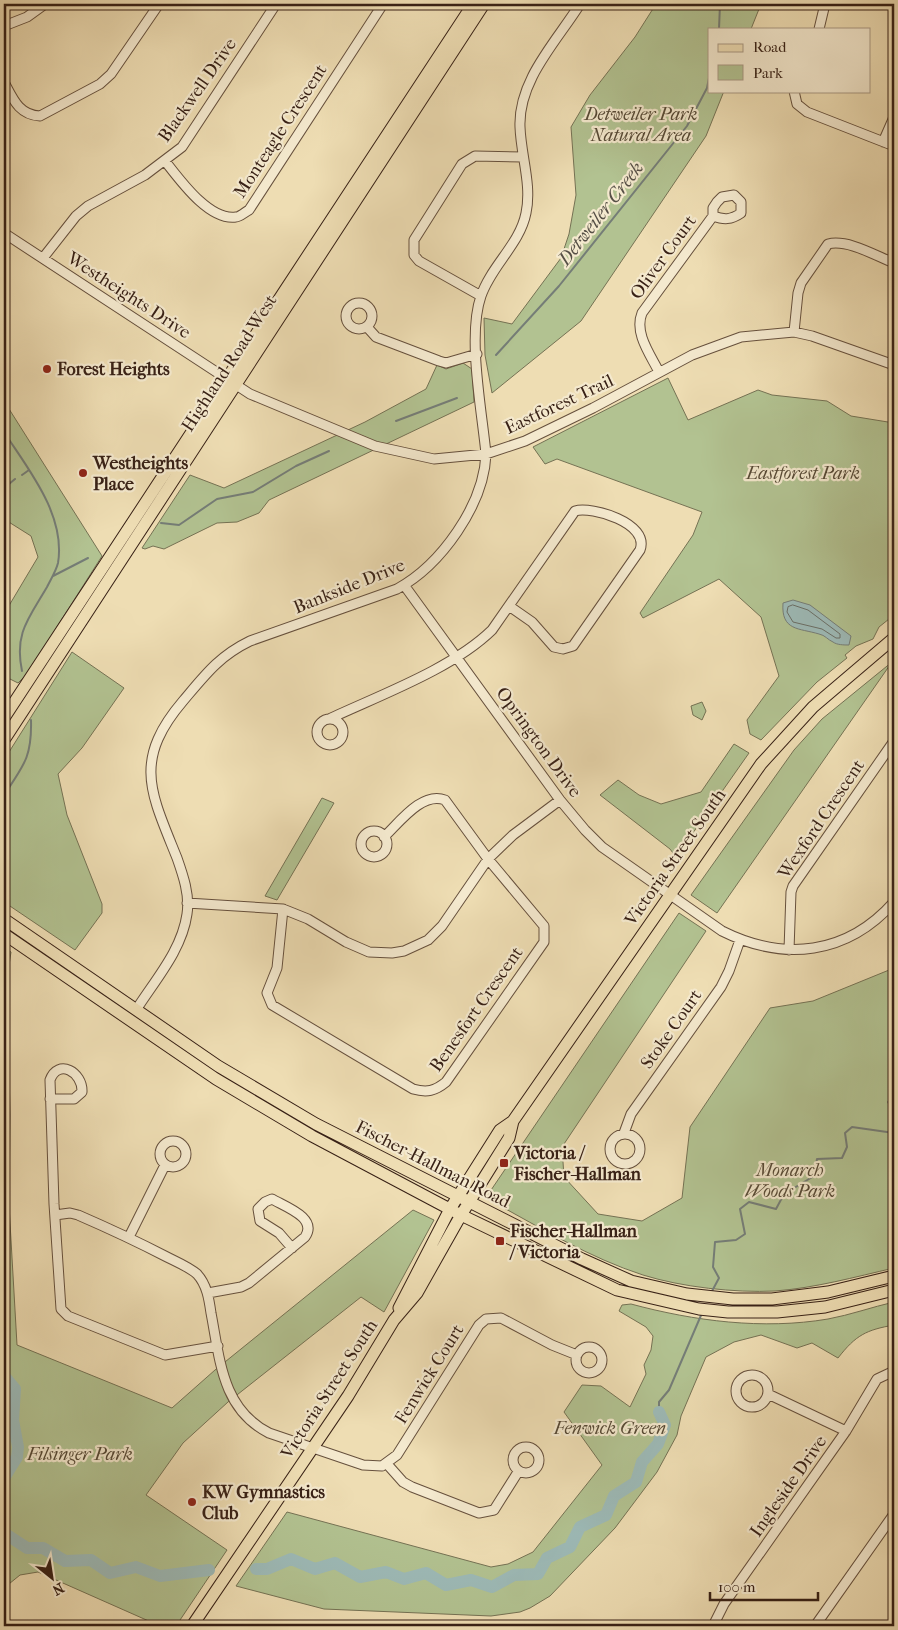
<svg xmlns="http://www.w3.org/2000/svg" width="898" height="1630" font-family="'IM FELL French Canon',serif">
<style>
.green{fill:#b2c291;stroke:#757254}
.water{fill:#9dbab7;stroke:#757d77}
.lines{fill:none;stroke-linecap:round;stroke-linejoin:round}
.shore{stroke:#6a6e66;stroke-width:1}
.stream{stroke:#757d77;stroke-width:2}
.river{stroke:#9dbab7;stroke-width:12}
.minor-casing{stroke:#66503d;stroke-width:11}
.major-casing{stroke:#382116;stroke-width:13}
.minor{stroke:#f4e9ce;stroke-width:9}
.major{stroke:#eeddb3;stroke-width:11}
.poi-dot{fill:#8f2418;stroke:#f4e9ce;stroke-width:2}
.labels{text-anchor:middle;stroke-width:4.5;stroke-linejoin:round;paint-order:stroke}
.street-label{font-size:18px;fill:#382116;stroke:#f4e9ce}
.park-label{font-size:18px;font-style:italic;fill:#564935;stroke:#f4e9ce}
.poi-label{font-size:18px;font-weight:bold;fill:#382116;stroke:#f4e9ce;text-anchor:start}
.water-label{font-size:19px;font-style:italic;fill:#564f46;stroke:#f4e9ce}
</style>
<rect width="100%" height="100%" fill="#eeddb3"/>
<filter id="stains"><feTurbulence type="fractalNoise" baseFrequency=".004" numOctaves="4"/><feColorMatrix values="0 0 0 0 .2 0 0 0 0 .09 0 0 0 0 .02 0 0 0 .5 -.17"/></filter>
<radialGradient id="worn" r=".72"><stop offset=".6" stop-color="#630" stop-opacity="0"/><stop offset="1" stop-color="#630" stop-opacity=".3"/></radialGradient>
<path class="green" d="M656 4H761L751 29H709V91H724L706 136 581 321 492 393 485 355 484 318 512 324 561 258 569 234 576 195 571 127 590 95 635 37Z
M463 363 472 369 474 402 269 500 259 513 237 522 217 523 164 549 153 546 145 549 142 548 190 475 224 488 365 422 426 389 437 365 446 369Z
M668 378 688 420 758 390 772 395 827 401 851 416 894 423V615L879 627 873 639 856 646 845 655 847 658 817 682 761 740 750 734 747 720 779 676 761 617 719 579 643 618 640 613 693 535 702 512 557 459 545 464 533 447Z
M4 401 102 556 27 674 18 683 4 676V614L38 557 31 536 4 519Z
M72 652 124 688 82 748 58 774 67 815 102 904V913L75 950 4 902V760Z
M892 662 717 913 691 895 794 750 822 719Z
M702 702 706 711 702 720 693 715 691 706Z
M734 744 749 753 676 857 670 849 600 795 618 780 639 795 661 804 701 792Z
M322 798 334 803 277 900 265 896Z
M679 913 706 931 562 1147 564 1177 598 1214 642 1221 682 1198 690 1127 770 1008 813 1001 894 968V1268C855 1277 815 1288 775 1291 735 1293 681 1287 643 1275 590 1258 541 1228 493 1202L487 1196Z
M4 947 11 952 7 979 10 1115 9 1205 17 1345 172 1408 215 1370 413 1210 434 1220 384 1312 361 1297 228 1402 183 1443 146 1495 227 1550 176 1626H160L38 1572 20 1575 4 1588Z
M894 1302V1325C866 1330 856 1335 838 1358L812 1343 797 1348 761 1335 734 1342 706 1357 681 1416 677 1435 657 1472 615 1528 550 1596 530 1608 520 1612 491 1616 324 1609 236 1586 287 1512 491 1567 508 1564 533 1552 602 1465 564 1412 582 1385 601 1386 630 1407 646 1374 644 1365 651 1350 653 1336 646 1327 619 1311 622 1305 631 1304C694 1321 763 1330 828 1319 850 1315 872 1307 894 1302Z"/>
<path class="water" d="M793 600 810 605 851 636 849 645C844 645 837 645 833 642 828 640 825 635 819 634 799 628 781 631 783 603Z"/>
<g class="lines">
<path class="shore" d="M793 605 808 610 840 634V638H836L822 629 793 622 787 612 788 607Z"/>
<path class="stream" d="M719 29 720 4
M496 355 559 286 687 126 707 88 709 78
M396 421 457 398
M4 432C28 469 66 515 58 563 56 571 51 579 47 587 29 618 14 633 22 671
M22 475 29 470
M9 484 15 479
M161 523 179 525 217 499 253 492 296 466 329 451
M53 576 88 558
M4 795C24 765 32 757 31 720
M894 1094 888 1102 894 1112
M711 1293 719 1278 713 1267 715 1242 736 1240 745 1234 740 1209 749 1202 776 1209 784 1194 814 1176 817 1159 842 1158 847 1147 845 1133 852 1127 894 1133
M659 1412V1402L669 1390 702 1313"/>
<path class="river" d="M4 1376 15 1389 13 1420 18 1447 17 1457 4 1478
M4 1533 27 1548H43L65 1561 91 1560 110 1573 136 1567 160 1576 209 1570
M256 1569H267L291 1559 315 1569 335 1563 360 1577 386 1572 404 1579 426 1573 446 1585 471 1580 492 1587 514 1575 538 1574 547 1558 570 1547 580 1527 606 1515 614 1496 636 1482 642 1462 658 1444 665 1425 659 1412"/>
<g class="minor-casing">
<path id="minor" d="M4 26 27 17 45 4
M819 29 825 4
M4 82C13 99 19 115 40 116L100 84 111 74 159 4
M794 91 797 104 807 112 894 146
M883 142 894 117
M165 161C180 180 209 221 236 217 240 217 245 212 249 210L383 4
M4 233 250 394 375 446 434 459 486 454 525 441 593 408 692 355 741 337 794 332 812 336 894 365
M43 258 76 216 88 206 145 175 182 147 276 4
M481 296 419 261 414 255V240L462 164 475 156 523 157
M346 316a13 13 0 1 1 26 0a13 13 0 1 1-26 0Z
M367 327 376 337 439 361 446 363 477 354
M794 332 798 293 801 283 828 244C848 239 876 256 894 263
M659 372C650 354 634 333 642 313L713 216V208L717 202 722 197 734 195 741 202V213C731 220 724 220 713 216
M404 585 560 800 585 830 602 847 722 931C784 962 847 955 894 902
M329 719C380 695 452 669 492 630L575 511C592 506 650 523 640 550L573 646 563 649 554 647 532 622 509 606
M317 732a13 13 0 1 1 26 0a13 13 0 1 1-26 0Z
M361 844a13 13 0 1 1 26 0a13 13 0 1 1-26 0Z
M187 903 283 909 308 919 346 942 369 952 392 953 404 951 428 940 442 926 488 859 513 835 560 800
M283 909 277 968 267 993 272 1005 413 1089C427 1093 435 1091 446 1082L544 942V926L488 859 445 800C422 791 399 823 384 837
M789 950 791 892 793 886 894 741
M136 1010C155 980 182 950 187 914 190 895 183 875 177 858 151 793 132 761 183 701 205 675 219 656 250 641L397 589C441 565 484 505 486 454 482 411 467 336 481 296 491 266 520 244 526 213 532 185 521 156 520 127 518 80 557 41 580 4
M50 1099H74L82 1092C83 1072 58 1058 50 1080L54 1204 61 1309 68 1316 165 1355 218 1346
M624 1133 631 1114 721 987 729 971 740 940
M610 1149a15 15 0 1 1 30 0a15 15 0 1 1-30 0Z
M160 1154a13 13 0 1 1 26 0a13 13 0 1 1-26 0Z
M55 1215 70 1213 78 1215C108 1228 138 1242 167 1257 177 1262 189 1267 197 1274 207 1285 209 1299 211 1313 220 1360 222 1409 269 1433L363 1465 382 1466 397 1455 479 1325 486 1319 501 1318 552 1345 577 1355
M129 1237 165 1165
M208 1293 241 1287 249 1283 305 1237C318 1218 286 1207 272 1199L265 1202 258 1209 260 1221 279 1233 292 1248
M576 1360a13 13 0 1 1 26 0a13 13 0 1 1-26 0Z
M736 1391a16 16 0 1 1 32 0a16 16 0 1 1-32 0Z
M768 1394 846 1431
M513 1460a13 13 0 1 1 26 0a13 13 0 1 1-26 0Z
M387 1464 403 1482 412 1487 479 1513 494 1510 518 1472
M713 1626 724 1604 846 1431 877 1379 894 1371
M815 1626 894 1514"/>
</g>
<g class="major-casing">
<path id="major" d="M4 718 473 4
M4 740 484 4
M4 919 218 1066 316 1124 582 1259 631 1281 687 1294 733 1299H772L828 1292 894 1276
M4 934 216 1079 312 1136 461 1215 617 1290 699 1309 728 1312H777L825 1307 894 1290
M399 1308 450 1209 500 1130 513 1121
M192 1626 348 1396 394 1320 417 1293 461 1215 509 1138 513 1121 761 764 813 707 894 638"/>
</g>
<use href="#minor" class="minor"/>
<use href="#major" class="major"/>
</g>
<g class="poi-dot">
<circle cx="47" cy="369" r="5"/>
<circle cx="83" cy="473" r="5"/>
<rect x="499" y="1158" width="10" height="10" rx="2.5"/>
<rect x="495" y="1236" width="10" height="10" rx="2.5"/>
<circle cx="192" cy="1502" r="5"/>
</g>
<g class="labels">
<g class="street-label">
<text transform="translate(197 90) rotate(-55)" y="6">Blackwell Drive</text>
<text transform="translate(280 131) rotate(-57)" y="6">Monteagle Crescent</text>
<text transform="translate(663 257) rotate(-54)" y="6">Oliver Court</text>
<text transform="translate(129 295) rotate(33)" y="6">Westheights Drive</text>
<text transform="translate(229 363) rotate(-57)" y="6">Highland Road West</text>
<text transform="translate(559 404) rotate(-25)" y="6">Eastforest Trail</text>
<text transform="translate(349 586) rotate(-22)" y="6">Bankside Drive</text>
<text transform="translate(539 742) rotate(54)" y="6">Oprington Drive</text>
<text transform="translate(821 819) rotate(-56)" y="6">Wexford Crescent</text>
<text transform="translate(675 857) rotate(-55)" y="6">Victoria Street South</text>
<text transform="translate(476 1009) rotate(-55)" y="6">Benesfort Crescent</text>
<text transform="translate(671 1029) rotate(-55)" y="6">Stoke Court</text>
<text transform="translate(433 1164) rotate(27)" y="6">Fischer-Hallman Road</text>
<text transform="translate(429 1374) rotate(-58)" y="6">Fenwick Court</text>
<text transform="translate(329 1389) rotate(-57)" y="6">Victoria Street South</text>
<text transform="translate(788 1486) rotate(-55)" y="6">Ingleside Drive</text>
</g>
<g class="park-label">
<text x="641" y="120">Detweiler Park<tspan x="641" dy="21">Natural Area</tspan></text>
<text x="803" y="479">Eastforest Park</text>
<text x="790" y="1176">Monarch<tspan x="790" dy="21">Woods Park</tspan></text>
<text x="610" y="1434">Fenwick Green</text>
<text x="80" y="1460">Filsinger Park</text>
</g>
<g class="poi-label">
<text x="57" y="375">Forest Heights</text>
<text x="93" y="469">Westheights<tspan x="93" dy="21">Place</tspan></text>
<text x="514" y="1159">Victoria /<tspan x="514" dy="21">Fischer-Hallman</tspan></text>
<text x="510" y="1237">Fischer-Hallman<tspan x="510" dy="21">/ Victoria</tspan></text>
<text x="202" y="1498">KW Gymnastics<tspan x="202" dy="21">Club</tspan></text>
</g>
<g class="water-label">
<text transform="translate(600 213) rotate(-52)" y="7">Detweiler Creek</text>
</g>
</g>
<rect width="898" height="1630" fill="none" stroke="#eeddb3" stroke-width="20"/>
<rect x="5" y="5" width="888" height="1620" fill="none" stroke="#382116" stroke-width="2.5"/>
<rect x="10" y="10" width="878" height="1610" fill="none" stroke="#382116"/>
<rect x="708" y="28" width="162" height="65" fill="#f4e9ce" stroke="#a99984"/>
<rect x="718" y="44" width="25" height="8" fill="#eeddb3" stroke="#a99984"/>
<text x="753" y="52" font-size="15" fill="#382116">Road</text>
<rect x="718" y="65" width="25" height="15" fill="#b2c291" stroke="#a99984"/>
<text x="753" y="78" font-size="15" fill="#382116">Park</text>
<g transform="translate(52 1578) rotate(150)" stroke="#f4e9ce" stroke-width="4" paint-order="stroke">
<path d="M0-4L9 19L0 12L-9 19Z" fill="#382116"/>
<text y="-8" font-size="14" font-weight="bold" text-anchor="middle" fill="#382116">N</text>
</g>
<path d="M710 1592v8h108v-8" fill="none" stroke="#382116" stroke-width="2.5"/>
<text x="718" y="1592" font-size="15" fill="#382116" stroke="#f4e9ce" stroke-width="4" paint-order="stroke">100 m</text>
<rect width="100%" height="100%" filter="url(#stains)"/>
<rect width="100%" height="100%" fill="url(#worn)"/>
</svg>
